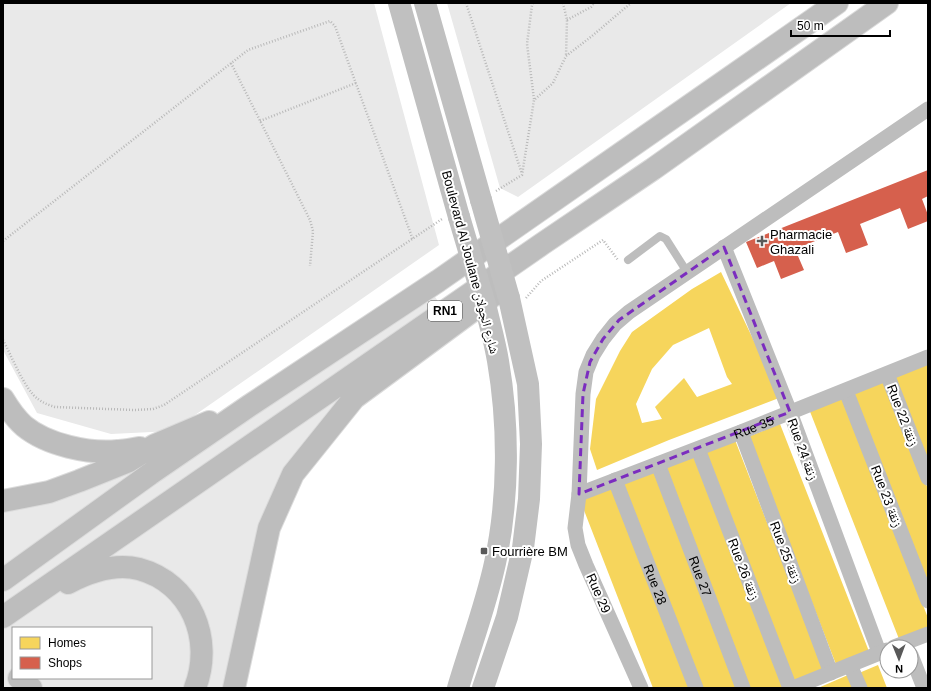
<svg xmlns="http://www.w3.org/2000/svg" width="931" height="691" font-family="Arial,'Noto Naskh Arabic',sans-serif">
<style>
.green{fill:#e9e9e9;fill-rule:evenodd}
.homes{fill:#f6d55c;fill-rule:evenodd}
.shops{fill:#d6604d}
.lines{fill:none;stroke-linecap:round;stroke-linejoin:round}
.highway-casing{stroke:#dbdbdb;stroke-width:24}
.path{stroke:#b8b8b8;stroke-width:2.5;stroke-dasharray:1 2;stroke-linecap:butt}
.lane{stroke:#bdbdbd;stroke-width:8}
.street{stroke:#bdbdbd;stroke-width:15}
.secondary{stroke:#c0c0c0;stroke-width:22}
.highway{stroke:#bdbdbd;stroke-width:22}
.secondary-bridge{stroke:#c0c0c0;stroke-width:22}
.marked{fill:none;stroke:#7b2cbf;stroke-width:3;stroke-dasharray:8 5;stroke-linejoin:round}
.poi-dot{fill:#595959;stroke:#fff;stroke-width:1.5}
.labels{text-anchor:middle;stroke-width:4;stroke-linejoin:round;paint-order:stroke}
.shield{fill:#fff;stroke:#4c4c4c;stroke-width:1}
.shield-label{font-size:12px;font-weight:bold;fill:#000}
.poi-label{font-size:13px;fill:#000;stroke:#fff;text-anchor:start}
.street-label{font-size:13px;fill:#000;stroke:#fff}
</style>
<rect width="100%" height="100%" fill="#fff"/>
<path class="green" d="M3 3H374L439 245 172 431 111 434 37 413 3 350Z
M447 3H791L518 197 500 188Z
M427 285 456 328 324 428 273 539 238 688H3V506L174 449ZM13 628H151V678H13Z"/>
<path class="homes" d="M721 272 765 364 779 398 669 440 597 470 590 449 596 399 620 351 632 332 692 289ZM709 328 727 377 732 384 697 397 684 378 655 407 662 419 642 423 636 404 652 369 673 345Z
M928 364V461L895 377Z
M885 380 928 489V584L853 393Z
M842 397 928 618V628L899 639 809 409Z
M780 424 870 654 837 667 748 437Z
M735 440 824 669 792 682 703 452Z
M695 456 785 686 780 688H748L663 469Z
M654 472 739 688H701L622 484Z
M612 488 690 688H653L580 500Z
M878 665 887 688H865L859 673Z
M848 675 853 688H818Z"/>
<path class="shops" d="M928 170V196L922 199 928 215V221L908 229 900 208 860 224 868 245 846 253 838 232 795 249 804 270 781 279 774 261 757 268 746 242Z"/>
<g class="lines">
<g class="highway-casing">
<path id="highway" d="M3 399C9 409 16 419 24 426 47 445 89 454 118 451 125 451 133 449 140 448
M3 501 49 492 79 481 129 461 155 445 209 422
M3 580 150 474 249 406 438 281 837 3
M68 583C89 572 115 563 139 569 191 583 214 639 195 688
M3 617 542 244 653 169 887 3
M19 678 31 688
M234 688 269 528 293 474 354 398 491 297"/>
</g>
<path class="path" d="M466 3 522 174
M533 3 532 5 527 44 534 99
M563 3 567 20 566 56
M567 20 591 7 594 3
M231 63 310 220 313 231 310 266
M260 121 356 83
M496 191 522 175 534 100 553 83 566 56 592 36 631 3
M3 241 248 50 330 21 335 26 413 240
M526 298 541 281 603 240 618 260
M3 340C11 355 25 390 38 399 43 403 49 405 55 407L135 410 153 409 164 405 442 219"/>
<path class="lane" d="M628 260 660 236 666 239 687 272"/>
<g class="street">
<path d="M724 247 790 412 879 652"/>
<path d="M887 374 928 478"/>
<path d="M846 391 928 601"/>
<path d="M741 432 831 673"/>
<path d="M698 449 790 688"/>
<path id="s1" d="M658 464 743 688"/>
<path id="s2" d="M615 480 696 688"/>
<path id="s3" d="M579 494 741 432 928 357"/>
<path d="M894 647 928 634"/>
<path d="M911 655 924 688"/>
<path d="M850 665 860 688"/>
<path d="M641 688 586 565 578 545 575 528 579 494 583 394 586 372 593 355 603 339 615 324 629 312 928 109"/>
<path d="M793 688 887 650"/>
</g>
<path class="secondary" d="M399 3 459 217
M425 3 481 200
M458 688C470 647 486 605 495 563 509 499 509 425 498 361 495 343 490 325 486 308
M483 688 507 617 514 587 523 548 529 499 531 444 528 384 509 298"/>
<use href="#highway" class="highway"/>
<path class="secondary-bridge" d="M481 200 509 298
M459 217 486 308"/>
</g>
<path class="marked" d="M724 247 790 412 579 494 583 394 590 362 603 339 619 320Z"/>
<g class="poi-dot">
<path d="M760 235h4v4h4v4h-4v4h-4v-4h-4v-4h4z"/>
<rect x="480" y="547" width="8" height="8" rx="2"/>
</g>
<g class="labels">
<rect class="shield" x="428" y="301" width="34" height="20" rx="3"/>
<g class="shield-label">
<text x="445" y="315">RN1</text>
</g>
<g class="poi-label">
<text x="770" y="239">Pharmacie<tspan x="770" dy="15">Ghazali</tspan></text>
<text x="492" y="556">Fourrière BM</text>
</g>
<g class="street-label">
<text transform="translate(471 262) rotate(75)" y="5">Boulevard Al Joulane شارع الجولان</text>
<text transform="translate(903 415) rotate(69)" y="5">Rue 22 زنقة</text>
<text dy="5" stroke="none"><textPath href="#s3" startOffset="187">Rue 35</textPath></text>
<text transform="translate(803 449) rotate(70)" y="5">Rue 24 زنقة</text>
<text transform="translate(887 496) rotate(69)" y="5">Rue 23 زنقة</text>
<text transform="translate(786 552) rotate(69)" y="5">Rue 25 زنقة</text>
<text transform="translate(744 569) rotate(69)" y="5">Rue 26 زنقة</text>
<text dy="5" stroke="none"><textPath href="#s1" startOffset="120">Rue 27</textPath></text>
<text dy="5" stroke="none"><textPath href="#s2" startOffset="112">Rue 28</textPath></text>
<text transform="translate(599 593) rotate(66)" y="5">Rue 29</text>
</g>
</g>
<rect width="931" height="691" fill="none" stroke="#000000" stroke-width="8"/>
<rect x="12" y="627" width="140" height="52" fill="#ffffff" stroke="#999999"/>
<rect x="20" y="637" width="20" height="12" fill="#f6d55c" stroke="#999999"/>
<text x="48" y="647" font-size="12" fill="#000000">Homes</text>
<rect x="20" y="657" width="20" height="12" fill="#d6604d" stroke="#999999"/>
<text x="48" y="667" font-size="12" fill="#000000">Shops</text>
<g transform="translate(899 659) rotate(179)"><circle r="19" fill="#ffffff" stroke="#999999"/>
<path d="M0-3L7 15L0 10L-7 15Z" fill="#595959"/>
<text y="-6" font-size="11" font-weight="bold" text-anchor="middle" fill="#000000">N</text>
</g>
<path d="M791 30v6h99v-6" fill="none" stroke="#000000" stroke-width="2"/>
<text x="797" y="30" font-size="12" fill="#000000" stroke="#ffffff" stroke-width="3" paint-order="stroke">50 m</text>
</svg>
